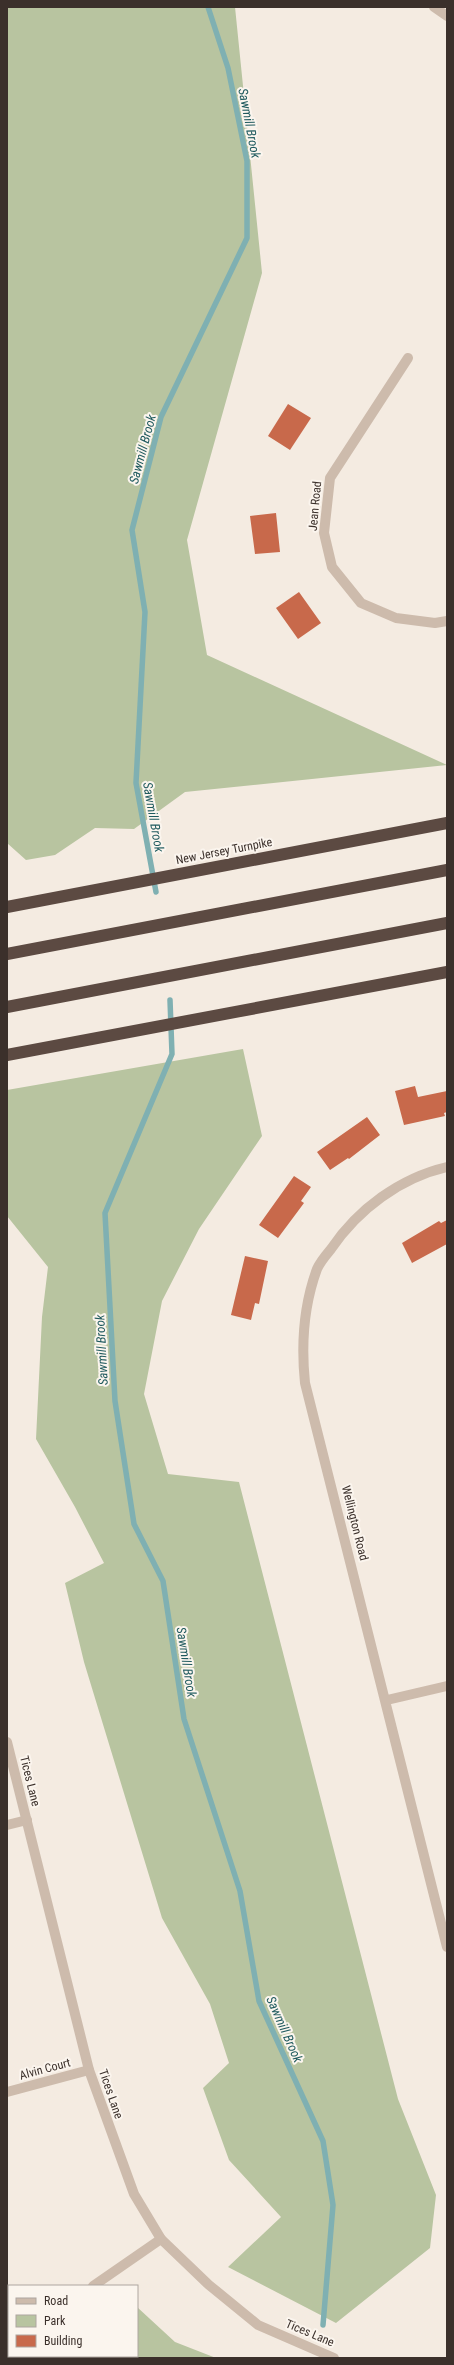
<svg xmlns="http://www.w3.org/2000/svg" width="454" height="2365" font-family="'Roboto Condensed',sans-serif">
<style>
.green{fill:#b8c4a0}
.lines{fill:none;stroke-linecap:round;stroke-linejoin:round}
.stream{stroke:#7fb0b2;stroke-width:5.5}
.building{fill:#c8694b}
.service{stroke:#cdbbac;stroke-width:10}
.minor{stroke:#cdbbac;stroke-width:10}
.tertiary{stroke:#cdbbac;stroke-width:10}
.motorway{stroke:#5c4a42;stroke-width:12}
.labels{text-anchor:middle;stroke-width:4;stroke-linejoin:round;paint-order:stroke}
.street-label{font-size:12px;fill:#3b302b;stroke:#fbf5ee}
.water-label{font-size:13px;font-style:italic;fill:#1f5a5e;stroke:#fbf5ee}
</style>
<rect width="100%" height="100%" fill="#f4ebe1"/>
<path class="green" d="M7 7H235L262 273 187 540 207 655 447 765 185 792 134 829 95 828 55 855 26 860 7 843Z
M243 1049 262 1136 199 1229 162 1301 144 1394 168 1474 239 1482 398 2099 436 2195 430 2248 336 2323 228 2267 281 2217 229 2160 203 2088 229 2063 210 2004 162 1918 84 1662 65 1583 104 1563 75 1507 36 1439 42 1317 48 1267 7 1216V1090Z
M137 2307 175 2342 216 2358H11L14 2356H137Z"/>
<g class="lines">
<path class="stream" d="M156 892 136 783 145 612 132 530 161 417 247 238V161L228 68 208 7
M170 1000 172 1054 105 1213 115 1401 134 1524 163 1581 184 1719 240 1891 259 2001 323 2141 333 2205 323 2325"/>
</g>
<path class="building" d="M288 404 311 418 290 450 268 436Z
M276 513 280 552 255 554 250 516Z
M299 592 321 623 298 639 276 608Z
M415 1086 418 1097 447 1091V1112L444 1113 445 1116 404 1125 395 1091Z
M367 1117 380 1135 349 1159 348 1158 330 1170 317 1152Z
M294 1176 311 1187 301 1201 304 1203 278 1238 259 1225Z
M447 1220V1244L412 1263 402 1243 439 1221 441 1223Z
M245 1256 268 1261 259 1304 255 1303 251 1320 231 1315Z"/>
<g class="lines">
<path class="service" d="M7 1825 27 1820
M93 2286 161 2239
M7 2311H9
M7 2345 9 2343"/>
<path class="minor" d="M434 7 447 16
M408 358 330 478 324 533 332 567 361 603 396 618 435 623 447 621
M447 1167C400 1178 358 1209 331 1249 326 1255 320 1262 317 1269 303 1307 301 1344 305 1383L447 1947
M387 1700 447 1686
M7 2092 89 2070"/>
<path class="tertiary" d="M7 1742 89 2070 134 2194 161 2239 209 2285 258 2325 334 2358"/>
<path class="motorway" d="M7 907 447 823
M7 954 447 870
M7 1007 447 923
M7 1055 447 972"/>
</g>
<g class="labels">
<g class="street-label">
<text transform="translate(315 506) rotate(-85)" y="4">Jean Road</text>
<text transform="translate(224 851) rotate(-11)" y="4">New Jersey Turnpike</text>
<text transform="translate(355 1523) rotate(76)" y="4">Wellington Road</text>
<text transform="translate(30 1781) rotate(76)" y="4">Tices Lane</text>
<text transform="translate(45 2069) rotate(-15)" y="4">Alvin Court</text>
<text transform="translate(111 2094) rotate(71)" y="4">Tices Lane</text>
<text transform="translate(310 2333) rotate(23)" y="4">Tices Lane</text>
</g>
<g class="water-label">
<text transform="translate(250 123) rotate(79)" y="5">Sawmill Brook</text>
<text transform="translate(142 449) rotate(-75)" y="5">Sawmill Brook</text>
<text transform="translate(154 817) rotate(80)" y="5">Sawmill Brook</text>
<text transform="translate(101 1350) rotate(-93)" y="5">Sawmill Brook</text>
<text transform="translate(187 1662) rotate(81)" y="5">Sawmill Brook</text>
<text transform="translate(285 2029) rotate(66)" y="5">Sawmill Brook</text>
</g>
</g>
<rect width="454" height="2365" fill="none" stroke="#3b302b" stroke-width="16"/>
<rect x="8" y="2285" width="130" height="72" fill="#fbf5ee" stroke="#aea6a0"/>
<rect x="16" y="2298" width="20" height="6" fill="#cdbbac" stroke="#aea6a0"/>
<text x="44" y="2305" font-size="12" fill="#3b302b">Road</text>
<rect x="16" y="2315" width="20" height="12" fill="#b8c4a0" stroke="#aea6a0"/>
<text x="44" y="2325" font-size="12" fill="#3b302b">Park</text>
<rect x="16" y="2335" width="20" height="12" fill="#c8694b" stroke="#aea6a0"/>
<text x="44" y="2345" font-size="12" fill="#3b302b">Building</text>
</svg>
